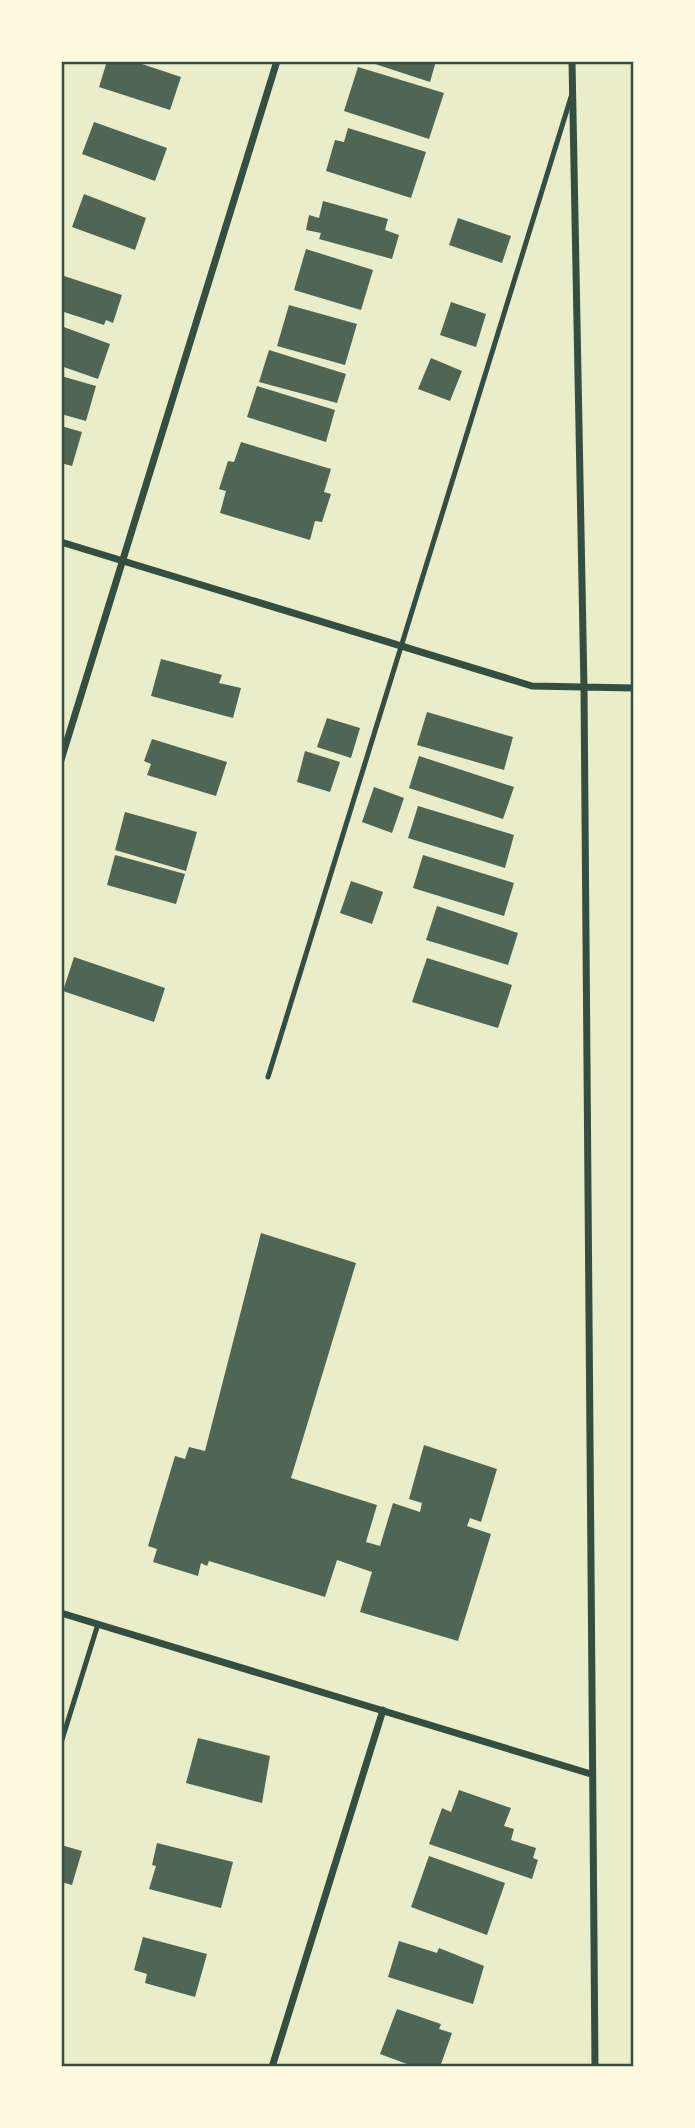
<svg xmlns="http://www.w3.org/2000/svg" width="695" height="2128" font-family="Arial,sans-serif">
<style>
.building{fill:#4f6655}
.lines{fill:none;stroke-linecap:round;stroke-linejoin:round}
.service{stroke:#344e41;stroke-width:5}
.minor{stroke:#344e41;stroke-width:7}
.neatline{fill:none;stroke:#344e41;stroke-width:2.5}
</style>
<rect width="100%" height="100%" fill="#e9edc9"/>
<path class="building" d="M107 61H133L181 77 170 110 99 87Z
M366 61H436L430 82Z
M358 67 444 93 429 139 344 111Z
M94 122 167 148 155 181 82 154Z
M348 128 426 152 411 198 326 171 335 140 344 142Z
M84 194 146 218 135 250 72 227Z
M323 201 388 219 385 230 399 235 392 259 319 239 321 233 306 230 309 215 319 218Z
M458 218 511 236 502 263 449 245Z
M306 249 373 270 361 310 294 290Z
M61 275 122 295 113 323 106 320 104 325 61 311Z
M451 302 486 314 476 347 440 335Z
M289 305 357 324 345 365 277 346Z
M61 326 110 344 98 379 61 366Z
M269 350 346 374 337 403 259 382Z
M431 358 462 371 450 401 418 389Z
M61 376 96 386 86 421 61 414Z
M257 386 335 410 326 442 247 417Z
M61 426 82 432 72 466 61 463Z
M241 442 331 469 324 492 331 494 322 522 315 521 310 540 220 513 226 491 219 489 228 461 234 462Z
M161 659 222 675 219 683 241 688 233 718 151 696Z
M427 712 513 737 504 770 417 745Z
M327 718 360 728 351 758 317 747Z
M152 739 227 762 216 796 147 775 151 764 144 761Z
M305 751 340 762 330 792 297 782Z
M419 756 514 787 503 819 409 788Z
M374 787 404 798 392 833 362 822Z
M418 806 514 835 505 868 408 838Z
M125 812 197 832 186 871 115 850Z
M115 855 185 874 176 904 107 885Z
M423 855 514 883 504 916 413 888Z
M351 881 383 892 372 924 340 913Z
M437 906 518 933 508 965 426 940Z
M74 957 165 988 154 1022 63 991Z
M427 958 512 985 498 1028 412 1002Z
M261 1233 356 1263 291 1478 377 1505 366 1542 380 1546 393 1503 420 1512 422 1503 409 1499 424 1445 497 1469 481 1522 470 1518 467 1526 491 1534 458 1641 360 1612 372 1572 337 1560 325 1597 209 1561 207 1566 201 1563 198 1576 153 1562 157 1549 148 1546 175 1456 185 1459 189 1447 205 1451Z
M198 1738 270 1756 262 1803 186 1783Z
M459 1790 511 1808 504 1826 514 1829 511 1840 536 1848 533 1858 538 1860 532 1879 429 1844 442 1808 451 1812Z
M157 1843 233 1862 221 1908 149 1889 156 1866 152 1865Z
M61 1845 82 1851 72 1885 61 1882Z
M429 1856 505 1883 487 1935 411 1907Z
M143 1937 207 1954 195 1997 145 1983 147 1974 134 1970Z
M399 1941 437 1953 439 1948 484 1966 473 2004 388 1977Z
M397 2009 441 2024 439 2029 452 2033 440 2067H415L380 2054Z"/>
<g class="lines">
<path class="service" d="M268 1077 571 97
M61 1743 98 1624"/>
<path class="minor" d="M572 61 584 688 595 2067
M61 542 532 686 634 688
M61 760 277 61
M61 1613 591 1774
M272 2067 383 1710"/>
</g>
<rect width="695" height="2128" fill="none" stroke="#fefae0" stroke-width="126"/>
<rect x="63" y="63" width="569" height="2002" class="neatline"/>
</svg>
